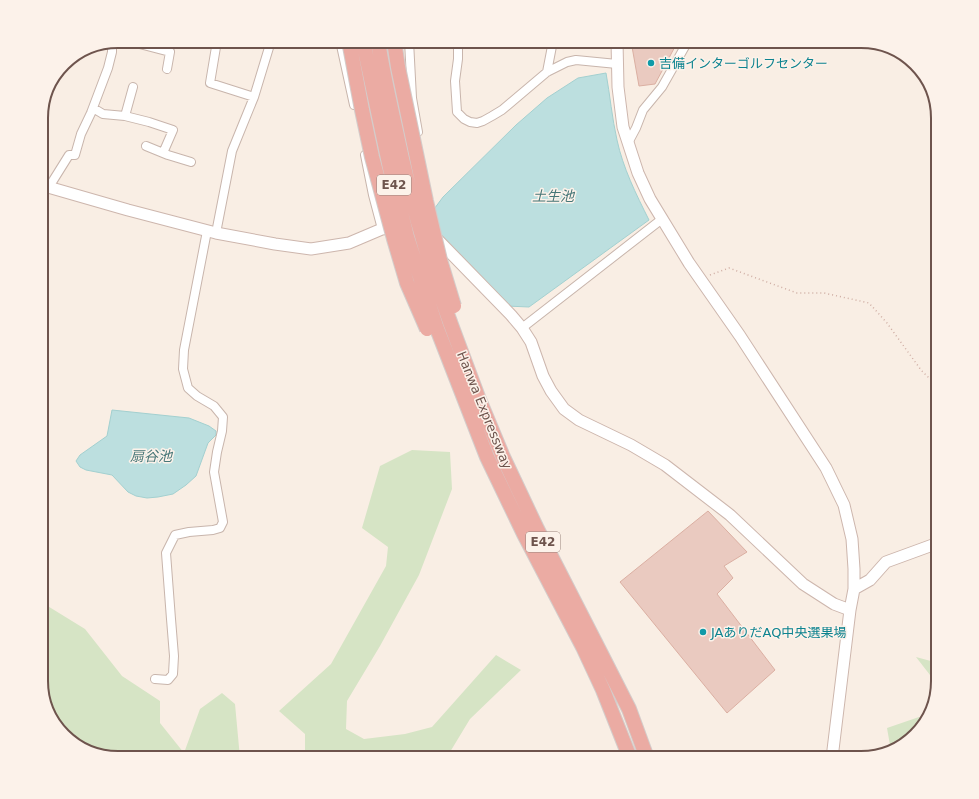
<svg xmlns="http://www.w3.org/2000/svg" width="979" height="799" font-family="'DejaVu Sans','Noto Sans JP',sans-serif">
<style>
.green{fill:#d6e4c5}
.water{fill:#bcdfdf;stroke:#a3d0d0}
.building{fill:#eacac0;stroke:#dbafa2}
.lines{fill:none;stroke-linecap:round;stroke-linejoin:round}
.street-casing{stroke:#c8b5ac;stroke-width:10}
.secondary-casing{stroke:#cdb6ad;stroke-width:13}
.highway-casing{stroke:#d4ccca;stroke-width:16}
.path{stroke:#cfada3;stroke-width:1.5;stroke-dasharray:1 3;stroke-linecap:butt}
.street{stroke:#fff;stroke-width:8}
.secondary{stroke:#fff;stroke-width:11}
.highway{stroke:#ebaba3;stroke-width:14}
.highway-bridge-casing{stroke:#d4ccca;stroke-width:16;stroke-linecap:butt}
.highway-bridge{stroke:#ebaba3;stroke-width:14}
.culture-dot{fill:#0f9aa8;stroke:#fcf2ea;stroke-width:1.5}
.labels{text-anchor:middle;stroke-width:3;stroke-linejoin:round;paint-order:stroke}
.shield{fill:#fcf2ea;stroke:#99837c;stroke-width:1}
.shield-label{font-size:12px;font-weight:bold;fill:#6e544d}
.culture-label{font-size:13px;fill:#0d838f;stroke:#fcf2ea;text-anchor:start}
.street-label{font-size:13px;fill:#6e544d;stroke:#fcf2ea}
.water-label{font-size:14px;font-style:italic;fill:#477778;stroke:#fcf2ea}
.rim{fill:none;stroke:#6e544d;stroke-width:2}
</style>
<rect width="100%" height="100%" fill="#f9eee4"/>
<path class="green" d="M412 450 450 452 452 489 419 575 380 646 347 701 346 729 364 739 405 734 432 727 496 655 521 670 470 719 450 752H401L368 754 365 758H305V734L279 711 331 664 386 566 388 547 362 528 380 466Z
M46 605 85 629 122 676 160 701V723L184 753 200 709 222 693 235 704 240 758H118L68 739 49 715 41 686V610Z
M916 657 938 663V681L937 684Z
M919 717 924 719 919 731 895 750 891 751 887 728Z"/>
<path class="water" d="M606 73C610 95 612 118 617 140 623 168 636 194 649 220L529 307 506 306 451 247 445 239 426 220 443 197 516 125 547 98 578 78Z
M112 410 189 418 209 426 216 431V435L208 443 196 476 186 485 173 494 158 497 147 498 136 496 128 492 112 475 86 470 80 467 76 461 80 455 107 436Z"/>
<path class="building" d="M631 41H678L655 84 639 86Z
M708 511 747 552 724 566 733 578 717 594 775 670 727 713 620 582Z"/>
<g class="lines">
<g class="street-casing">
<path id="street" d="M128 41 170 52 167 69
M217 41 210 83 254 97
M340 41 354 105
M409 41 412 98 418 132
M458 41V59L455 81 457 112 464 119 470 122 477 123 483 121 492 116 502 110 547 72 567 62 576 60 617 64
M547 72 553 41
M93 108 103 114 125 116 149 122 173 130 163 153
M125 116 133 87
M628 143 636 128 643 110 662 87 688 41
M146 146 168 155 191 162
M365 155 373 195 382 229
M49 187 69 155H75L81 134 91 113 108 68 112 52V44
M216 233 232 151 254 97 271 41
M522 328 662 219
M155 679 168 680 173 674 174 656 171 619 166 553 175 535 189 532 213 530 220 528 223 522 214 472 217 452 222 431 223 417 214 406 197 396 188 388 183 369 184 350 207 231"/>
</g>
<g class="secondary-casing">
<path id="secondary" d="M617 41 618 87 623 127 638 173 650 199 689 263 740 336 826 468 844 505 852 539 854 569V589L850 610 832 758
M41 185 128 210 216 233 275 244 311 249 349 243 382 229 399 227
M433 238 438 240 511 315 522 328 531 342 543 376 551 391 564 409 579 420 631 445 665 465 730 515 803 584 834 604 850 610
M854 589 870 580 886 562 938 543"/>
</g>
<g class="highway-casing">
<path id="highway" d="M450 322 478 397 503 457 537 529 600 652 629 709 647 758
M436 326 487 457 524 534 583 647 603 690 630 758"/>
</g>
<path class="path" d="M710 275 729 268 786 289 797 293H824L869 303 887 323 921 370 938 387"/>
<use href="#street" class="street"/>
<use href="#secondary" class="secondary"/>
<use href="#highway" class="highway"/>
<g class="highway-bridge-casing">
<path id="highway-bridge" d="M349 41 362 110 372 157 394 239 407 283 427 329
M363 41 390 168 407 237 436 326
M378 41C382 68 388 95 394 122 408 190 426 257 450 322
M394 41 398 67 426 201 440 260 454 306"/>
</g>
<use href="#highway-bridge" class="highway-bridge"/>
</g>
<g class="culture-dot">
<circle cx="651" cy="63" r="4"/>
<circle cx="703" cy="632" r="4"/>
</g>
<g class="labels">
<g class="shield">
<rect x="377" y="175" width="34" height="20" rx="3"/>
<rect x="526" y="532" width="34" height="20" rx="3"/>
</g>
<g class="shield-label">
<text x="394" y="189">E42</text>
<text x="543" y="546">E42</text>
</g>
<g class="culture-label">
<text x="659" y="68">吉備インターゴルフセンター</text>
<text x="711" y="637">JAありだAQ中央選果場</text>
</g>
<g class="street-label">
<text transform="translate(485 410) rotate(68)" y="5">Hanwa Expressway</text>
</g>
<g class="water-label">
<text x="553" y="201">土生池</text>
<text x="151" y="461">扇谷池</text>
</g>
</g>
<path d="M0 0H979V799H0ZM118 48H861A70 70 0 0 1 931 118V681A70 70 0 0 1 861 751H118A70 70 0 0 1 48 681V118A70 70 0 0 1 118 48Z" fill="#fcf2ea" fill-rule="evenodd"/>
<path class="rim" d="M118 48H861A70 70 0 0 1 931 118V681A70 70 0 0 1 861 751H118A70 70 0 0 1 48 681V118A70 70 0 0 1 118 48Z"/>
</svg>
